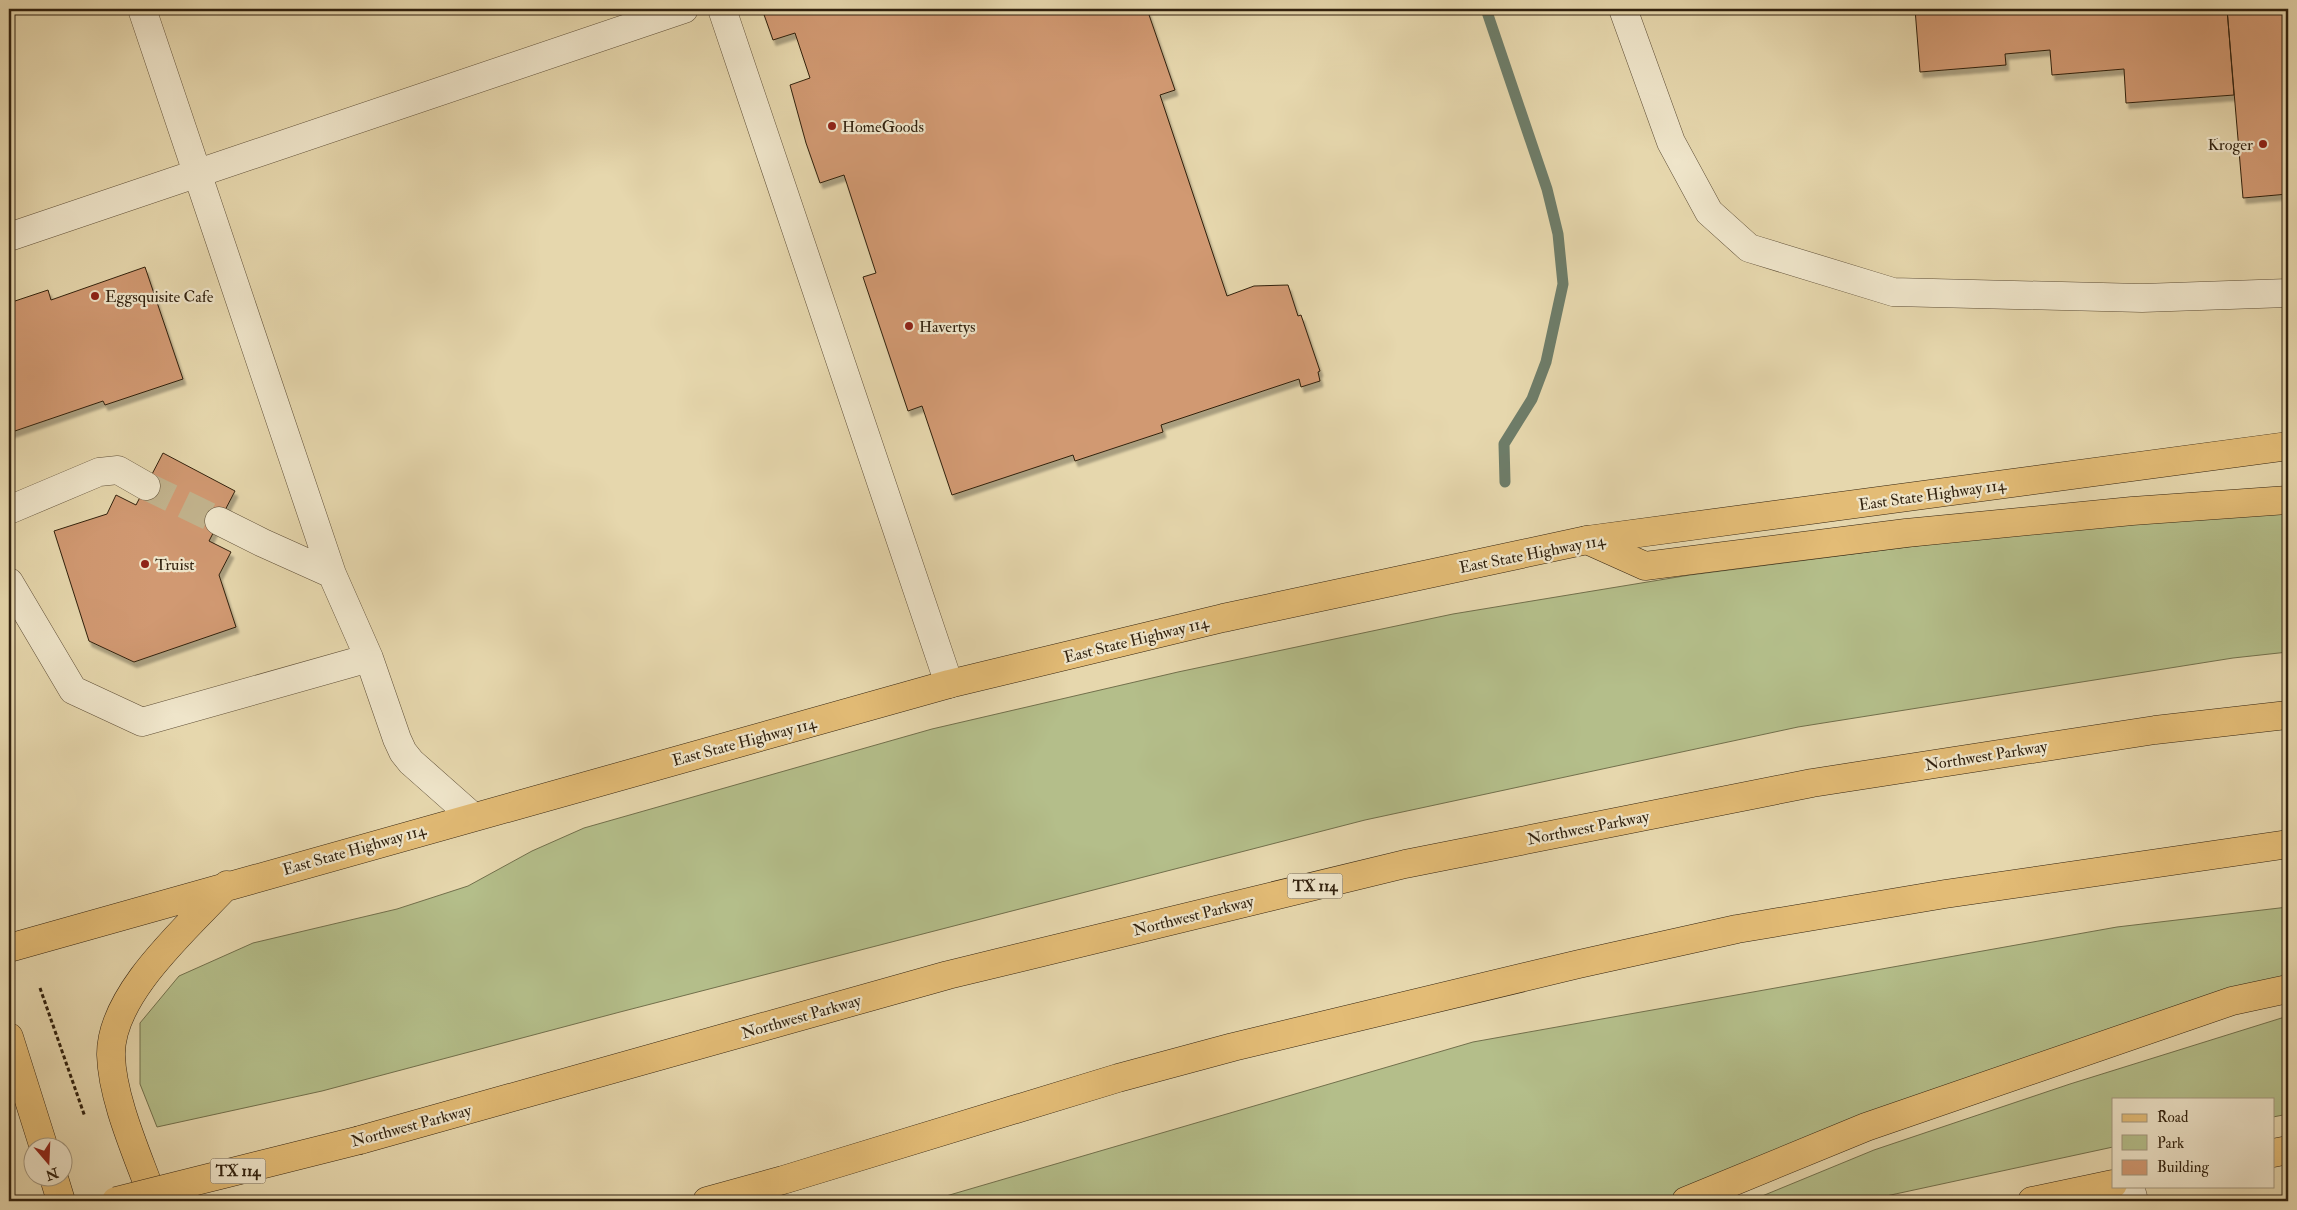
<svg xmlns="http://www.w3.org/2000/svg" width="2297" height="1210" font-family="'IM FELL Double Pica',serif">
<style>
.green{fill:#b4be8a;stroke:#72704c}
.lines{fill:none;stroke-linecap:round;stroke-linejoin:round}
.stream{stroke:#6e7d69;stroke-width:11}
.building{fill:#d19972;stroke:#31210e;filter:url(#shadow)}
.minor-tunnel{stroke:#c2b38d;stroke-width:28;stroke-dasharray:28 14;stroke-linecap:butt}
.minor-casing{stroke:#5e4e36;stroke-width:29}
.major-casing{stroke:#31210e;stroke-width:29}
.highway-casing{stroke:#31210e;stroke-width:29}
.path{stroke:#31210e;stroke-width:3;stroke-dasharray:4 2.5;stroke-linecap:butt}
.minor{stroke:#efe5ca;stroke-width:28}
.major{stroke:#e3bc76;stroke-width:28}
.highway{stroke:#e3bc76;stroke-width:28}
.highway-bridge-casing{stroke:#31210e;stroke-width:29;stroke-linecap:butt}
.highway-bridge{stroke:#e3bc76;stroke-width:28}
.poi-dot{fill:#8f2418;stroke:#efe5ca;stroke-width:2}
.labels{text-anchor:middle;stroke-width:4.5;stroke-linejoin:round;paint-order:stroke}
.shield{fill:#efe5ca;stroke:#6a5c46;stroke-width:1}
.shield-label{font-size:15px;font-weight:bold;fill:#31210e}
.poi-label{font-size:16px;fill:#31210e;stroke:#efe5ca;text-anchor:start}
.street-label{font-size:16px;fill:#31210e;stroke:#efe5ca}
</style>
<defs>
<filter id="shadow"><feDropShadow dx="3" dy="5.5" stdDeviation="1" flood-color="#0004"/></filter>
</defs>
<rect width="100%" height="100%" fill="#e6d7ad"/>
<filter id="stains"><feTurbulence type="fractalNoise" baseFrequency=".004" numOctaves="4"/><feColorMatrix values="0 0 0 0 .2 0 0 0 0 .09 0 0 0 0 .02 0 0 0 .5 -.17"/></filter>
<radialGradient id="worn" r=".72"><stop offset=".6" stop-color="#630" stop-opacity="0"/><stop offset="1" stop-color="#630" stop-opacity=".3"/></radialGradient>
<path class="green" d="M2288 512V652L2233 658 1798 727 1365 820 620 1012 322 1091 157 1127 140 1084V1023L179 976 253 943 397 909 468 886 532 851 584 828 932 729 1178 672 1453 614 1690 575 1939 543 2214 516Z
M2288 907V977L1808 1138 1663 1201H929L1473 1042 2117 927Z
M2288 1016V1114L2273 1117V1099H2113V1147L1863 1201H1750L1874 1150 2070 1084Z"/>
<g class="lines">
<path class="stream" d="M1486 9 1547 189 1558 234 1563 284 1546 362 1532 399 1504 444 1505 482"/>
</g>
<path class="building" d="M762 9H1147L1175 90 1160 95 1227 296 1254 286 1288 285 1298 316 1301 315 1320 371 1318 372 1320 381 1301 387 1299 379 1161 425 1163 432 1075 461 1073 455 952 495 922 406 908 411 863 277 876 273 844 175 820 183 806 143 790 85 810 78 795 33 773 40Z
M1915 9H2227L2234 95 2126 103 2124 69 2052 75 2050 50 2005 54 2006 65 1920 72Z
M2227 9H2288V194L2243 198Z
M145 267 183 379 105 405 103 401 9 433V303L48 290 51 300Z
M163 453 235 491 209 541 231 552 219 575 236 627 134 662 89 641 54 531 107 514 116 495 136 505Z"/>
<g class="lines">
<path class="minor-tunnel" d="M146 486 219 521"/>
<g class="minor-casing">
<path id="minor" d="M142 9 332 574 369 658 397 739 403 752 411 762 472 816
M722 9 949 684
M1623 9 1671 142 1709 212 1749 248 1893 292 2142 298 2288 293
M9 237 684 9
M9 510 99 472 118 470 146 486
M219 521 263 543 332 574
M9 582 73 690 142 722 369 658
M2130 1186 2134 1201"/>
</g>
<g class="major-casing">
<path id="major" d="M9 948 949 684 1223 618 1587 540 2288 446
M9 1037 44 1148
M2273 1153 2288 1150
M54 1178 61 1201
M154 1201C139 1158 112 1100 111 1055 110 994 188 927 227 885
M2032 1201 2113 1184"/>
</g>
<g class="highway-casing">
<path id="highway" d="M1587 540 1645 566 1906 533 2132 511 2288 500
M360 1140 948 975 1405 864 1812 783 2155 730 2288 715
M707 1201 783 1180 1118 1078 1233 1047 1579 964 1737 929 1945 894 2288 844
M1686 1201 1866 1127 2232 1001 2288 989"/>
</g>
<path class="path" d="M40 988 85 1117"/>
<use href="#minor" class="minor"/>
<use href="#major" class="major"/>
<use href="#highway" class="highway"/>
<g class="highway-bridge-casing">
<path id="highway-bridge" d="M116 1201 360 1140"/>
</g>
<use href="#highway-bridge" class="highway-bridge"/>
</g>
<g class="poi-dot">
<circle cx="832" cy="126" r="5"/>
<circle cx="2263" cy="144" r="5"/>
<circle cx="95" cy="296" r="5"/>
<circle cx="909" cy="326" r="5"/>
<circle cx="145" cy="564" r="5"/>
</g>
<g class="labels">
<g class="shield">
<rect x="1287.5" y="873.5" width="55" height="25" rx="4"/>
<rect x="210.5" y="1158.5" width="55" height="25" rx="4"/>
</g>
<g class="shield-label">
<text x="1315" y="891">TX 114</text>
<text x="238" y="1176">TX 114</text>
</g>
<g class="poi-label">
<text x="842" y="132">HomeGoods</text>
<text x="2253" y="150" text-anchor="end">Kroger</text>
<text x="105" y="302">Eggsquisite Cafe</text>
<text x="919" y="332">Havertys</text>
<text x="155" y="570">Truist</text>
</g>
<g class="street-label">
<text transform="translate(1932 494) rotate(-8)" y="6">East State Highway 114</text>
<text transform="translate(1532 553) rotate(-11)" y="6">East State Highway 114</text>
<text transform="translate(1136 639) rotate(-14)" y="6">East State Highway 114</text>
<text transform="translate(744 741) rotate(-15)" y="6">East State Highway 114</text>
<text transform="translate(1986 755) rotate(-9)" y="6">Northwest Parkway</text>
<text transform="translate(1588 827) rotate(-11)" y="6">Northwest Parkway</text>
<text transform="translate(354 849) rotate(-16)" y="6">East State Highway 114</text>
<text transform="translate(1193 915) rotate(-14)" y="6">Northwest Parkway</text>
<text transform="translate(801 1016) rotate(-16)" y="6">Northwest Parkway</text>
<text transform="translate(411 1125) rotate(-15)" y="6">Northwest Parkway</text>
</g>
</g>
<rect width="2297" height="1210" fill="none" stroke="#e6d7ad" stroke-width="30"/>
<rect x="10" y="10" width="2277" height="1190" fill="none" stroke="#31210e" stroke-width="2.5"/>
<rect x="15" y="15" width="2267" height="1180" fill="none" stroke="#31210e"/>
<rect x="2112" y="1098" width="162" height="90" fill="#efe5ca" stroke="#a3977f"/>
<rect x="2122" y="1114" width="25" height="8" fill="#e3bc76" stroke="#a3977f"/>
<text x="2157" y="1122" font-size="15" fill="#31210e">Road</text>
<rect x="2122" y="1135" width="25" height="15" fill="#b4be8a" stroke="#a3977f"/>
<text x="2157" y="1148" font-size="15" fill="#31210e">Park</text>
<rect x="2122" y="1160" width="25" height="15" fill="#d19972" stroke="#a3977f"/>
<text x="2157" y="1172" font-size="15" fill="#31210e">Building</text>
<g transform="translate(48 1162) rotate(161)"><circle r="24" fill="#efe5ca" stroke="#a3977f"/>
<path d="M0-4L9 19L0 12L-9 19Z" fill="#8f2418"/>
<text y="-8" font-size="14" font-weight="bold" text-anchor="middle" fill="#31210e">N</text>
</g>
<rect width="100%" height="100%" filter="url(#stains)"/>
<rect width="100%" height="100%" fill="url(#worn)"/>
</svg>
